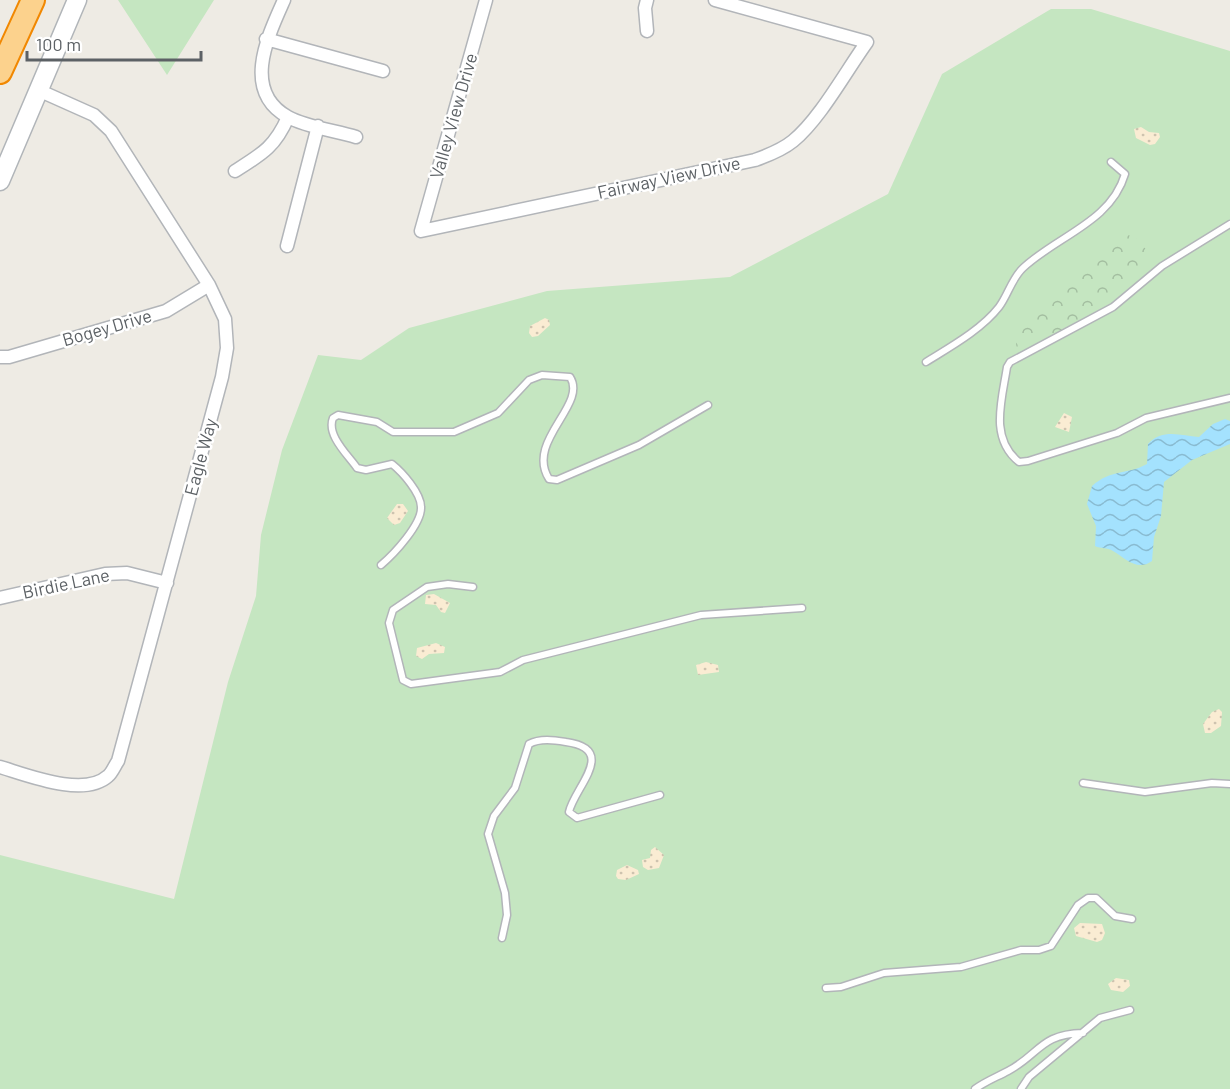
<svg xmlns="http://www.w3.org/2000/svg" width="1230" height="1089" font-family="Barlow,sans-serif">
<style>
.grass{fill:#c5e6c1}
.forest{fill:url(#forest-crowns)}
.sand{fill:url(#sand-dots)}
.water{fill:url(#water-waves)}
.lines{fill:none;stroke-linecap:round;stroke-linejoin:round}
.lane-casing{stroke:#b2b5b9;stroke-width:9}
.street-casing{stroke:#b2b5b9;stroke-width:15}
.secondary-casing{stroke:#b1b5b9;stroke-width:21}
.highway-casing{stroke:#f18802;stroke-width:26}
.lane{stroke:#fff;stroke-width:6}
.street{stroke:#fff;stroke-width:12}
.secondary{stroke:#fff;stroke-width:18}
.highway{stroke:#fcd28d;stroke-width:22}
.labels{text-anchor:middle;stroke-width:5;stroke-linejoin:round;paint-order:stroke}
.street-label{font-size:18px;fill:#5c6165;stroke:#fff}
</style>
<defs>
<pattern id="forest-crowns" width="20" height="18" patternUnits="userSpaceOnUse" patternTransform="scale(1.5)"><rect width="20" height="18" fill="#c5e6c1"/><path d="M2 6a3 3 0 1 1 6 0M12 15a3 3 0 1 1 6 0" fill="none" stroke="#a3bea0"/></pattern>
<pattern id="sand-dots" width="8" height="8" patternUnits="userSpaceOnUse" patternTransform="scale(1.5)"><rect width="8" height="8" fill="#faecd3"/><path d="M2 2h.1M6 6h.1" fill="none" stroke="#cec3af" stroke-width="1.8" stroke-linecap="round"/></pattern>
<pattern id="water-waves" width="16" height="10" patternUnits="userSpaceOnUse" patternTransform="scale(1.5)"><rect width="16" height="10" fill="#a4e2fe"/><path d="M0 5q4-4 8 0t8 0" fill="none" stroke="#89bbd1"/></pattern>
</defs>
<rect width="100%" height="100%" fill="#eeebe4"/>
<path class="grass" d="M118 0H214L167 75Z
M1051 9H1091L1230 51V1089H0V855L174 899 228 682 256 596 261 535 282 450 318 355 361 360 409 328 547 291 730 277 888 194 942 74Z"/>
<path class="forest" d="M1128 235C1144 241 1147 249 1150 265L1143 274 1083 318 1018 359 1016 343 1035 306Z"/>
<path class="sand" d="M1141 127 1149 132 1159 133 1160 137 1155 144 1150 145 1136 138 1134 129Z
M545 318 549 320 550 325 538 336 532 337 529 333 530 326Z
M1064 413 1072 417 1069 432 1055 427Z
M397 504H403L408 511 400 523 394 525 387 518Z
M434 594 450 603 445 613 441 612 436 605 425 604 426 595Z
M436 643 445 647 444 653 429 654 422 659 416 656 417 648Z
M706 662 718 665 719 672 698 675 696 665Z
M1219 709 1222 712 1221 726 1211 733H1205L1203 724 1212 712Z
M655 847 664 855 659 868 648 870 643 867 642 860 650 858 651 850Z
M627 865 638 870 639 874 626 880 618 879 616 876 617 870Z
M1080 923 1102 924 1105 933 1102 940 1097 942 1076 936 1074 928Z
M1116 978 1129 980 1130 986 1123 992 1111 990 1108 984Z"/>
<path class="water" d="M1225 419 1230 421V444L1192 460 1164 482 1161 516 1154 537 1152 561C1137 572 1125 558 1113 551 1107 547 1101 549 1095 546L1096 526 1087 504 1092 486C1111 469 1127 475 1147 464L1148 444C1163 428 1181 436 1199 437L1213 424Z"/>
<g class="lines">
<g class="lane-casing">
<path id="lane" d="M1230 224 1162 266 1113 307 1010 362 1007 367C1002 400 989 438 1019 462L1028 461 1117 433 1146 418 1230 398
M926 362C950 347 981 330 999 307 1008 295 1012 278 1023 268 1057 236 1111 222 1125 174L1111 162
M381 565C394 554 422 524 421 507 421 493 402 472 392 464L366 470 357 468C348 455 326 435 333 418L338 415 377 422 393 432H454L498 413 529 380 542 375 570 377C588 405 525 441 549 479L557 480 639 445 708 405
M473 587 448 584 427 587 393 610 389 623 403 680 411 684 500 672 523 660 701 615 802 608
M1083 783 1145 792 1212 783 1230 784
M502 938 507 915 505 893 488 834 494 816 515 788 529 744C540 738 554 740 566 742 619 749 574 788 569 812L577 818 660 795
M826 988 841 987 884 973 961 967 1021 950H1039L1051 946 1078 905 1088 898H1096L1115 916 1132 919
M975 1089C986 1081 997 1077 1008 1071 1040 1054 1040 1034 1083 1033
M1021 1089 1029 1077 1100 1018 1130 1010"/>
</g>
<g class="street-casing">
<path id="street" d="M284 0C268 36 241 91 288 117 306 127 337 131 356 137
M486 0 421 231 755 160C769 155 782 150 793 141 820 119 846 71 867 42L715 0
M647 0 645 8 647 31
M266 39 383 71
M235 171C262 154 275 147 288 117
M287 246 318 126
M0 357H9L166 311 209 285
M0 598 105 574 127 573 167 583
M0 767C27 775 84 798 108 776 112 773 115 765 118 761L222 377 227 348 225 319 209 285 111 131 94 115 38 90"/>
</g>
<g class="secondary-casing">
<path id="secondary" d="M0 181 77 0"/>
</g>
<g class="highway-casing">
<path id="highway" d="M0 72 33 0"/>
</g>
<use href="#lane" class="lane"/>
<use href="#street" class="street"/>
<use href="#secondary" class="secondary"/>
<use href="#highway" class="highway"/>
</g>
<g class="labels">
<g class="street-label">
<text transform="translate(454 116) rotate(-74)" y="6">Valley View Drive</text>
<text transform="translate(669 178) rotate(-12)" y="6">Fairway View Drive</text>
<text transform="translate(107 328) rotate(-16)" y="6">Bogey Drive</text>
<text transform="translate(201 457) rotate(-75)" y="6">Eagle Way</text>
<text transform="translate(66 584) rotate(-12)" y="6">Birdie Lane</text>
</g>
</g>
<path d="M27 51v9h174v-9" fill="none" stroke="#5c6165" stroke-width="3"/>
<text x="36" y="51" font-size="18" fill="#5c6165" stroke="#ffffff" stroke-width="4.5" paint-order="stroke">100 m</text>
</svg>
